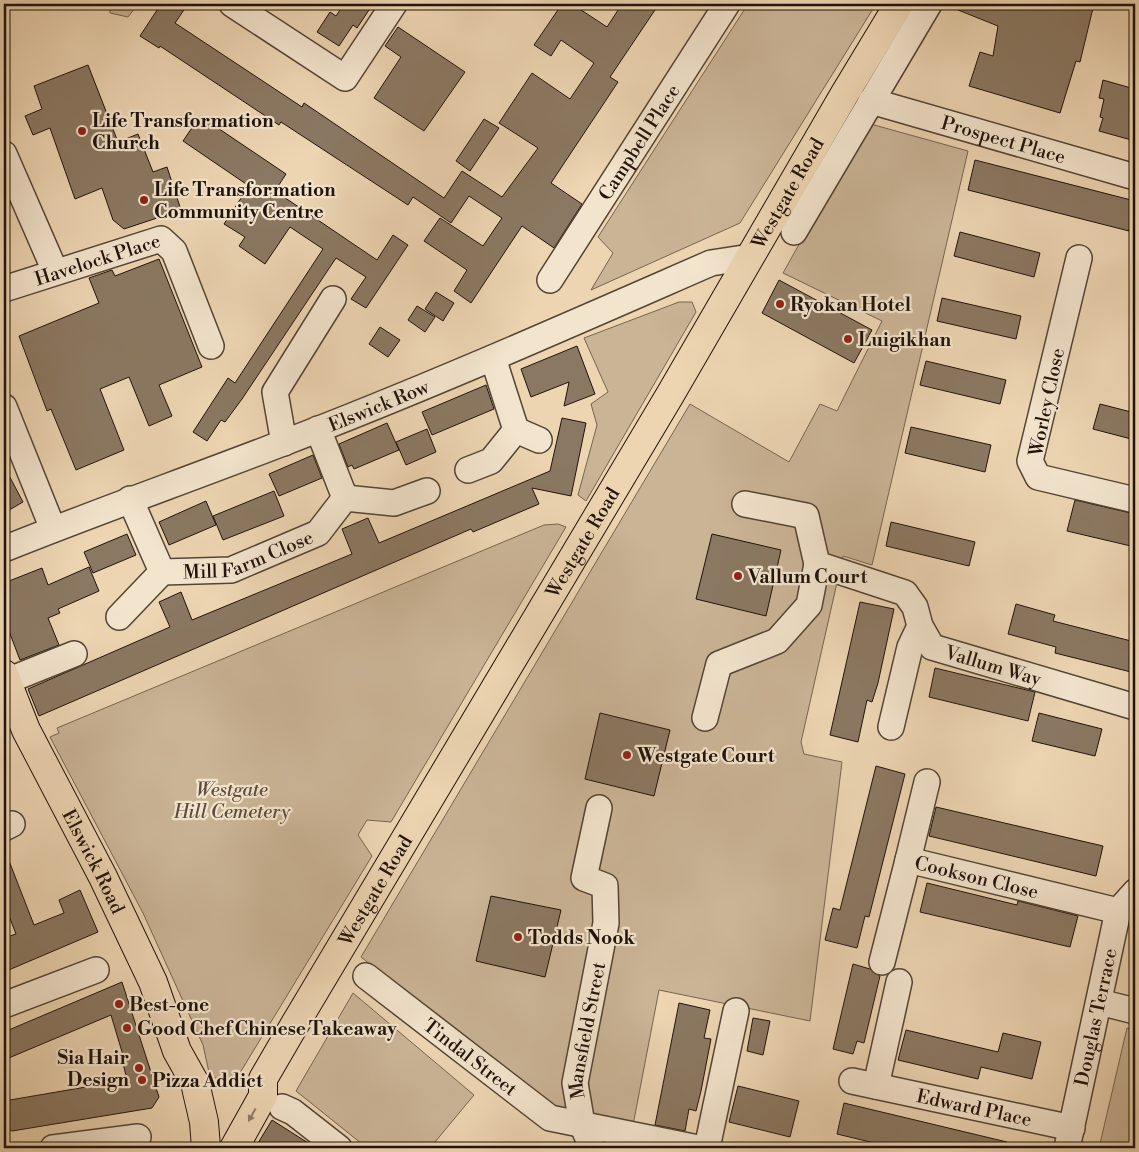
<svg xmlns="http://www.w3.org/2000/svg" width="1139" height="1152" font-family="'Libre Bodoni',serif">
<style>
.green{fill:#cab496;stroke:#756450}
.building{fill:#8b7862;stroke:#20130b}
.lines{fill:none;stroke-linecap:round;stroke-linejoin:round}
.minor-casing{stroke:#534435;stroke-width:28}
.major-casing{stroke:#20130b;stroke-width:30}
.minor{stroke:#f3e4cd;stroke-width:25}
.major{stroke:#edd5b2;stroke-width:28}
.oneway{fill:#917e67}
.poi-dot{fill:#8f2418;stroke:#f3e4cd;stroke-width:2}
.labels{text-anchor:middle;stroke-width:4.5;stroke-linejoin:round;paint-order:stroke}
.poi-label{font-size:19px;font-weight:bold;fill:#20130b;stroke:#f3e4cd;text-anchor:start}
.street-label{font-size:19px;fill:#20130b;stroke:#f3e4cd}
.park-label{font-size:19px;font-style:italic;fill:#5c4b3c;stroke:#f3e4cd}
</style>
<rect width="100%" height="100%" fill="#edd5b2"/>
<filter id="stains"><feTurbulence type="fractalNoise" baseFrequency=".004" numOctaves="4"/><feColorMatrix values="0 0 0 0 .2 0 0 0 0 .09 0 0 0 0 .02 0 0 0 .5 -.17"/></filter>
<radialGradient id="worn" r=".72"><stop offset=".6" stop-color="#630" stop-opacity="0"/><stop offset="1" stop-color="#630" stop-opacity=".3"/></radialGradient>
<path class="green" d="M109 4H138L128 17 110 13Z
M748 4H876L740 223 591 290 613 253 598 237Z
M867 123 968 151 872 565 843 556 801 742 804 754 842 762 810 1021 659 990 633 1125 546 1106 361 957 690 404 789 462 820 404 837 411 882 321 783 273Z
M679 302H692L696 312 586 501 578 495 597 425 591 404 608 392 584 338Z
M558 524 566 527 391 822 367 820 358 835 372 856 235 1081 210 1077 203 1045 143 913 50 737 59 733 57 728 544 525Z
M353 993 474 1095 430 1148H367L296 1091Z
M1127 1028 1135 1030V1148H1099Z"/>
<path class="building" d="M161 4H188L175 23 302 107 304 103 444 198 462 171 502 197 538 148 499 123 532 73 570 99 594 63 561 40 551 56 534 45 562 4H572L607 27 622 4H659L610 77 618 82 551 183 582 204 554 248 522 226 471 303 454 291 467 270 424 241 440 218 483 246 502 218 469 196 451 223 413 197 408 205 281 122 279 125 160 46 159 48 140 36Z
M344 4H373L357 28 353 25 339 46 317 32 330 12 336 16Z
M943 4H1094L1080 62 1076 61 1060 113 969 86 980 52 993 56 998 26Z
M398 27 465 72 424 131 374 98 401 57 385 46Z
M88 65 118 142 138 134 153 172 167 167 181 210 124 229 113 220 102 188 75 199 50 128 33 135 25 116 42 109 34 86Z
M1103 80 1131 88 1130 94 1135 95V141L1099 131 1103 118 1100 117 1104 99 1099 98Z
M200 116 286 174 275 191 377 260 393 235 408 245 366 308 351 299 366 277 336 258 242 399 225 422 221 420 207 441 193 432 228 378 235 383 323 249 290 227 265 264 239 246 245 237 224 224 249 186 183 141Z
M484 119 499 128 470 171 456 161Z
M975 160 1135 201 1129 231 968 190Z
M960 232 1040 253 1034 277 954 256Z
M159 259 202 367 159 385 172 416 149 426 129 377 100 389 124 450 76 470 51 409 47 411 19 336 99 303 89 278 112 270 115 276Z
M779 280 872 330 854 363 762 313Z
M436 292 454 303 443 321 425 309Z
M942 298 1021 316 1016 339 937 321Z
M417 306 435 317 425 332 408 320Z
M380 327 400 340 388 357 369 344Z
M577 346 595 394 564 406 569 382 531 397 521 369Z
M926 361 1006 380 1000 404 920 385Z
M486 385 494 409 432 435 422 412Z
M1100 404 1135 413V440L1093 429Z
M562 418 586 423 571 496 532 488 539 504 473 532 471 529 39 716 28 689 170 627 159 602 181 592 192 620 352 554 342 529 368 518 379 543 550 471Z
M387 423 399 450 354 469 352 465 348 467 339 444Z
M911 427 991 445 985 472 905 453Z
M427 429 436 452 406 465 396 442Z
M313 455 322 478 279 496 269 474Z
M4 466 23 502 4 513Z
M274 491 284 516 223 540 213 516Z
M1075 500 1135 514V547L1067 531Z
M206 501 216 525 169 545 159 522Z
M891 522 975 542 969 566 886 546Z
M127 534 136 555 93 573 84 552Z
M712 534 781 550 766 616 696 599Z
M89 567 99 591 58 609 60 613 48 618 59 645 20 660 4 618V583L42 568 48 585Z
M860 602 894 609 878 683 872 702 867 700 858 742 830 735Z
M1016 604 1055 615 1053 621 1135 642V673L1055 653 1056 647 1008 634Z
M935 668 1035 692 1028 721 929 697Z
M600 713 670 730 654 796 585 779Z
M1039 713 1102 729 1095 756 1032 741Z
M876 766 905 774 869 917 865 916 857 948 825 940 833 908 840 910Z
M936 807 1103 846 1096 876 929 836Z
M4 848 34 925 64 913 59 900 80 890 98 932 4 972V938L16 934 4 903Z
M927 883 1017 905 1018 901 1078 916 1070 947 920 912Z
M491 896 561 910 545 977 476 961Z
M853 964 870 969 880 976 864 1043 857 1041 853 1054 833 1049Z
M122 982 159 1097 152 1108 12 1131 4 1127V1101L127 1080 123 1063 125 1062 111 1015 4 1060V1032Z
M679 1003 710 1010 704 1038 711 1039 701 1091 696 1111 689 1109 685 1131 655 1125Z
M753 1018 770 1021 763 1055 747 1051Z
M906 1030 998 1052 1003 1033 1041 1042 1032 1079 981 1067 978 1079 898 1060Z
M738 1086 799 1101 790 1137 729 1122Z
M844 1103 1007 1142V1148H895L837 1134Z
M272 1120 316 1148H255Z"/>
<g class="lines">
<g class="minor-casing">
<g id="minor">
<path d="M232 4 345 78 394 4"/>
<path id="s1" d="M871 101 1135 177"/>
<path d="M4 154 55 271"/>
<path d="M794 232 929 4"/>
<path d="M1079 258 1030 461 1038 477 1135 500"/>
<path id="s2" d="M550 280 727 4"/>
<path id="s3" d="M4 289 161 239 174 251 211 346"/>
<path d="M4 407 53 529"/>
<path d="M516 430 539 440"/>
<path d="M284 443 275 392 333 299"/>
<path d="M468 470 491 461 516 430 493 358"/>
<path d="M345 498 394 503 427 491"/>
<path id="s4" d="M745 504 806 516 817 564 905 593 915 607 920 626 932 647 1135 707"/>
<path id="s5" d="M4 549C96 512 190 479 283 443 427 388 569 325 711 263L750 257"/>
<path id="s6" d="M162 572 231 570 318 533 345 498 318 429"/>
<path d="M119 617 162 572 130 499"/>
<path d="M7 681 74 654"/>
<path d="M705 718 719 664 777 641 809 605 817 564"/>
<path d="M891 727 910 647 920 626"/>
<path d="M4 828 12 824"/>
<path d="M908 860 927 782"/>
<path id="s7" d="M882 962 908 860 1118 911"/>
<path id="s8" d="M366 976 550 1118 698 1148"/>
<path d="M1099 1002 1135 1011"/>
<path d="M4 1005 96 970"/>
<path id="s9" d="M852 1081 1072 1128"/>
<path d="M876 1086 899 982"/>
<path d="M282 1107 293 1112 339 1148"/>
<path d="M53 1148 138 1137"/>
<path id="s10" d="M592 1148 582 1124 575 1083 606 923 605 886 584 878 599 808"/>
<path d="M707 1148 736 1011"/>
<path id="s11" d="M1067 1148 1118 911 1135 892"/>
</g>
</g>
<g class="major-casing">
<g id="major">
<path id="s12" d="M4 674 26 730 103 877 153 982 177 1051 195 1083 204 1122 206 1148"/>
<path id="s13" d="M234 1148 263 1096V1079L295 1024 670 395 844 95 899 4"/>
</g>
</g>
<use href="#minor" class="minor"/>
<use href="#major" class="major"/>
</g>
<defs><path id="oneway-solid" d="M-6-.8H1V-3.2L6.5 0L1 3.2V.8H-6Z" transform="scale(1.25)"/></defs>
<use class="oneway" href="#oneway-solid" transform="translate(252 1115) rotate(119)"/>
<g class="poi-dot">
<circle cx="82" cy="131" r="5"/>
<circle cx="144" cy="200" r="5"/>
<circle cx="780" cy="304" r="5"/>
<circle cx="848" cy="339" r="5"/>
<circle cx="738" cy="576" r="5"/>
<circle cx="627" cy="755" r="5"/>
<circle cx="518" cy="937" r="5"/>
<circle cx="119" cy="1004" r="5"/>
<circle cx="127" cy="1028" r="5"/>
<circle cx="139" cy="1068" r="5"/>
<circle cx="142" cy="1080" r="5"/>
</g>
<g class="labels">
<g class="poi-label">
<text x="92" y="127">Life Transformation<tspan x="92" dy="22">Church</tspan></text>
<text x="154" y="196">Life Transformation<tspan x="154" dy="22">Community Centre</tspan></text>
<text x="790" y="311">Ryokan Hotel</text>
<text x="858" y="346">Luigikhan</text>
<text x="748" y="583">Vallum Court</text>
<text x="637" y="762">Westgate Court</text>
<text x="528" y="944">Todds Nook</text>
<text x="129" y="1011">Best-one</text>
<text x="137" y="1035">Good Chef Chinese Takeaway</text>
<text x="129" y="1064" text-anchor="end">Sia Hair<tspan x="129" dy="22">Design</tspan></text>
<text x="152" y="1087">Pizza Addict</text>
</g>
<g class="street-label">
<text dy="7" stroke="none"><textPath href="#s1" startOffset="138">Prospect Place</textPath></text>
<text dy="7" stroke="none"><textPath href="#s2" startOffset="164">Campbell Place</textPath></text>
<text dy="7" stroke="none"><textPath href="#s13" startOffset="1106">Westgate Road</textPath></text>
<text dy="7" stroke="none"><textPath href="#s3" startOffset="98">Havelock Place</textPath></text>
<text transform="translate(1046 402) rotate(-78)" y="7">Worley Close</text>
<text dy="7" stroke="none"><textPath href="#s5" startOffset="401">Elswick Row</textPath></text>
<text dy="7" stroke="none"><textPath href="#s13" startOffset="701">Westgate Road</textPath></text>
<text dy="7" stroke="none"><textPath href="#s6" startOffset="89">Mill Farm Close</textPath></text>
<text dy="7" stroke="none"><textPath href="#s4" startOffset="329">Vallum Way</textPath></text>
<text dy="7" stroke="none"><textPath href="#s12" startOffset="208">Elswick Road</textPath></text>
<text dy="7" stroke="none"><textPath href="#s7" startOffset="176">Cookson Close</textPath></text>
<text dy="7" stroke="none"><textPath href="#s13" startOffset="296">Westgate Road</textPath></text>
<text dy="7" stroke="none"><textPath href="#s11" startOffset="134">Douglas Terrace</textPath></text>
<text dy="7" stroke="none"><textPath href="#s10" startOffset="121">Mansfield Street</textPath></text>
<text dy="7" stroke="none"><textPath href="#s8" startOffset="132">Tindal Street</textPath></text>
<text dy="7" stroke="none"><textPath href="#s9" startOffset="125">Edward Place</textPath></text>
</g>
<g class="park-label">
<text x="232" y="796">Westgate<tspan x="232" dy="22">Hill Cemetery</tspan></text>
</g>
</g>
<rect width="1139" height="1152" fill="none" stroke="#edd5b2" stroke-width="20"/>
<rect x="5" y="5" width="1129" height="1142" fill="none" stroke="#20130b" stroke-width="2.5"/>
<rect x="10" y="10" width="1119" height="1132" fill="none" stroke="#20130b"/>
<rect width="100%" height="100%" filter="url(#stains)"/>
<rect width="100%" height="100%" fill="url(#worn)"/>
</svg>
